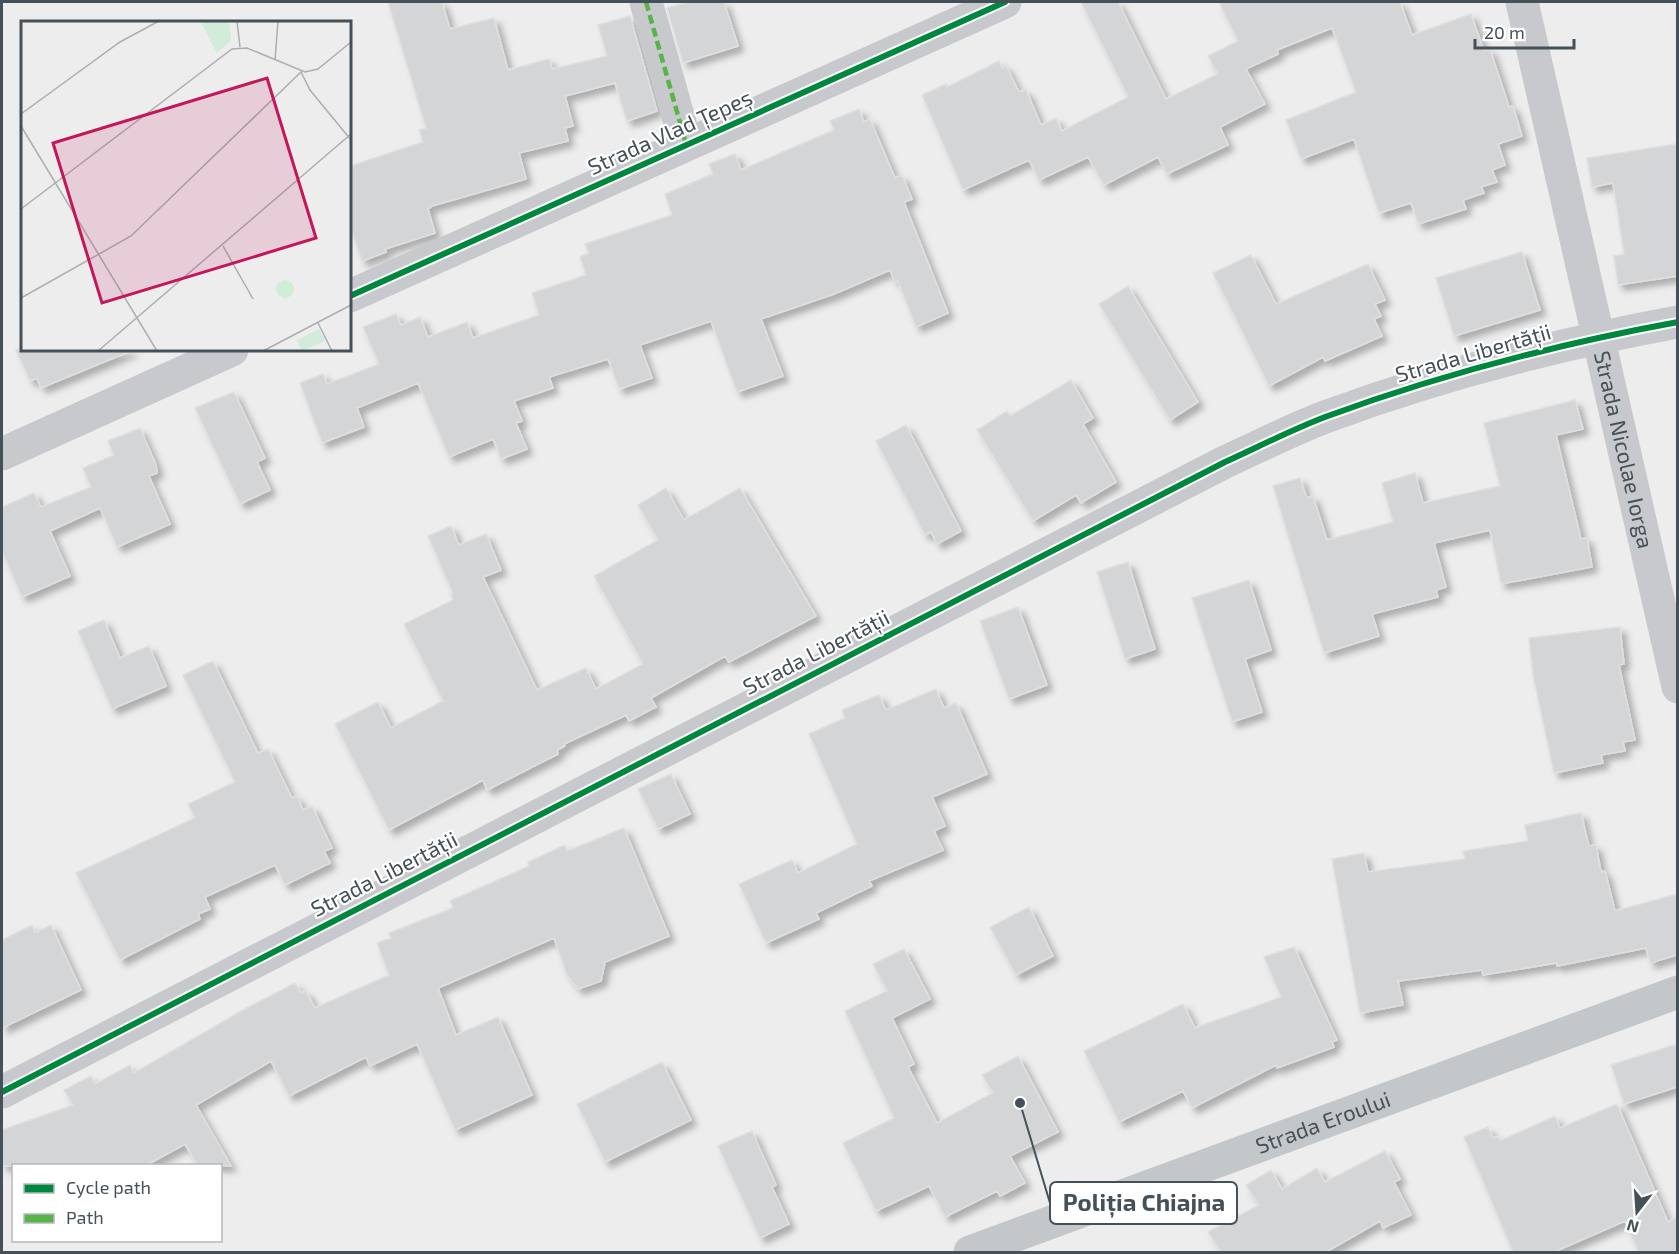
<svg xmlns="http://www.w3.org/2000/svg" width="1679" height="1254" font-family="'Exo 2',sans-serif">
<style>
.building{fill:#d4d5d6;stroke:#dfdfe0;stroke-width:1.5;filter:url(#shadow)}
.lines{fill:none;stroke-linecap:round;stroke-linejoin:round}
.minor{stroke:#c7c9cc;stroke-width:33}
.major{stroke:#c4c7ca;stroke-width:33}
.quiet{stroke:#57b448;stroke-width:4.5;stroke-dasharray:9 4.5;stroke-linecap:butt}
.cycleway-casing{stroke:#fff;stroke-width:10}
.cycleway{stroke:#00873e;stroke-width:6}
.labels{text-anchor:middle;stroke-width:4.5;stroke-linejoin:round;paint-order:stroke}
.street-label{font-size:22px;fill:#455158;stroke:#fff}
.inset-road{fill:none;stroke:#aaafb1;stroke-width:1.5}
.view{fill:#c2185b;fill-opacity:0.15;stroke:#c2185b;stroke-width:3}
.inset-edge{fill:none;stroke:#455158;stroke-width:3}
.leader{fill:none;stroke:#455158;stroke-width:2}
.callout-dot{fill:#455158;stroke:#fff;stroke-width:2}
.callout{fill:#fff;stroke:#455158;stroke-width:2}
.callout-label{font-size:24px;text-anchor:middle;font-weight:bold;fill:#455158}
</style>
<defs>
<filter id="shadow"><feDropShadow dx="5.5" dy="5.5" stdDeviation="3" flood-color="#0004"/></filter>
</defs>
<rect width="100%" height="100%" fill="#eeeded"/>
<path class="building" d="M388 2H442L450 29 494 18 508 70 549 59 552 69 607 56 598 25 630 16 657 111 627 121 615 83 565 96 573 126 565 128 568 141 519 153 526 179 432 206 428 209 435 233 385 249 386 252 362 261 350 226V166L423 142 419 130 426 128Z
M689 2H724L738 46 683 63 667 8Z
M1081 2H1118L1166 99 1218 74 1208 56 1238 41 1219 2H1400L1412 35 1471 14 1484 51 1490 49 1509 107 1513 106 1522 136 1498 144 1505 165 1492 170 1497 182 1481 187 1484 193 1463 200 1466 209 1418 224 1411 203 1379 213 1354 139 1301 159 1286 120 1356 92 1332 28 1277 50 1278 54 1246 69 1265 104 1220 127 1228 145 1167 174 1158 157 1104 185 1088 157 1039 180 1029 160 963 190 922 95 946 84 947 87 999 61 1002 68 1006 66 1019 92 1026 90 1041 125 1056 118 1062 131 1128 97Z
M859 109 864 122 870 119 895 178 902 175 912 199 904 202 948 313 916 327 898 281 895 282 890 270 834 294 761 319 783 376 737 392 711 321 640 345 652 378 619 389 608 359 549 377 553 388 514 401 522 421 516 423 527 449 501 459 493 439 449 457 418 383 357 408 364 427 322 443 300 383 323 374 327 384 379 364 363 327 396 314 401 325 420 317 428 337 467 322 473 338 539 315 532 293 586 275 580 257 589 253 585 244 672 215 665 194 713 174 709 164 735 154 741 170 834 130 830 121Z
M1677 144V276L1618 285 1614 256 1624 254 1613 183 1592 187 1587 158Z
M1522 252 1540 310 1454 336 1436 278Z
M1251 255 1276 304 1368 264 1385 300 1375 304 1381 316 1374 319 1382 336 1325 361 1323 357 1269 386 1213 273Z
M1128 286 1198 402 1170 420 1099 304Z
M16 350H133L41 388 37 378 30 381Z
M1071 380 1093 418 1083 424 1116 482 1081 503 1076 495 1033 521 977 430 1007 411 1010 416Z
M234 392 265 458 257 462 270 490 240 504 195 408Z
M1575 400 1583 429 1556 435 1581 539 1587 538 1592 567 1501 584 1490 530 1434 543 1446 587 1436 590 1438 597 1372 614 1379 636 1324 653 1273 486 1300 478 1307 498 1313 496 1327 540 1393 522 1382 483 1415 473 1423 503 1500 486 1484 423Z
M906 425 961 531 937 544 931 532 925 535 876 441Z
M140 428 156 465 157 473 149 476 170 524 117 547 100 508 50 531 70 576 22 597 2 551V507L34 493 41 507 91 487 83 468 114 455 108 441Z
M666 488 684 520 740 488 816 616 729 662 725 656 651 698 656 707 629 721 626 715 564 744 565 746 557 750 558 754 487 790 483 780 389 830 335 724 378 702 391 728 443 701 404 624 453 600 451 595 453 594 428 536 451 526 459 545 486 534 501 570 483 577 537 690 586 668 596 689 643 664 594 576 658 540 638 505Z
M1128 562 1155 649 1125 659 1097 572Z
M1249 580 1271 650 1245 659 1262 712 1232 722 1192 598Z
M1018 607 1047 685 1009 699 980 621Z
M104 620 120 658 149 646 166 686 112 709 78 631Z
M1620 627 1624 664 1619 665 1635 740 1623 742 1625 751 1601 755 1603 763 1554 773 1533 675 1529 638Z
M213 661 258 753 268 749 292 798 297 796 303 810 312 806 332 848 324 851 330 863 285 885 275 865 205 897 210 909 198 914 200 919 120 960 76 873 195 818 188 804 235 782 183 675Z
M936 689 944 708 956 703 987 774 932 797 945 826 934 831 943 850 869 881 872 886 816 913 819 919 766 943 739 884 792 860 798 873 857 844 809 734 845 718 842 710 879 695 886 710Z
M671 774 690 814 658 829 638 789Z
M1581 813 1589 846 1596 845 1601 872 1605 871 1615 911 1677 894V955L1650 963 1646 948 1557 966V963L1483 975 1482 970 1398 981 1403 1005 1360 1013 1332 859 1364 853 1368 872 1465 859 1463 851 1528 841 1525 825Z
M624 828 669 936 605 962 601 981 578 989 567 975 554 938 438 988 456 1035 498 1017 532 1095 455 1130 417 1044 370 1066 366 1057 289 1096 271 1061 196 1105 231 1166H198L185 1144 145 1166H2V1130L73 1105 64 1090 91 1076 95 1084 130 1065 134 1073 243 1010 295 983 301 993 306 991 315 1008 389 975 377 943 391 938 389 933 453 908 450 901 529 866 528 862 565 845 567 851Z
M1029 907 1053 956 1016 975 990 927Z
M32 925 35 933 51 925 81 990 2 1028V940Z
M1294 947 1337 1040 1332 1042 1334 1047 1277 1068 1276 1065 1192 1108 1183 1091 1119 1122 1084 1051 1183 1004 1195 1028 1281 997 1264 957Z
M904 949 930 999 892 1018 914 1064 908 1067 937 1123 993 1093 982 1075 1018 1056 1058 1132 1010 1156 1025 1183 1000 1196 997 1191 945 1217 929 1186 876 1211 843 1143 894 1118 845 1011 887 991 873 964Z
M1677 1044V1087L1624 1104 1611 1065Z
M662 1062 691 1120 605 1162 577 1104Z
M1617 1104 1668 1222 1677 1217V1252H1639L1625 1221 1554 1252H1513L1464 1137 1488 1127 1493 1138 1498 1137 1500 1141 1555 1116 1560 1128Z
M752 1131 776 1185 772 1187 789 1224 760 1238 718 1146Z
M1385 1151 1400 1179 1394 1182 1411 1215 1383 1228 1380 1221 1326 1252H1221L1208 1232 1259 1205 1246 1185 1271 1170 1282 1189 1317 1168 1325 1182Z"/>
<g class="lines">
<g class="minor">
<path d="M646 2 686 144"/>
<path id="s1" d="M1522 2 1678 687"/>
<path d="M350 296 1005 2"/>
<path d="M2 454 232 350"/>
<path d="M2 1092 1225 462C1258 447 1291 430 1325 417 1439 375 1558 344 1678 322"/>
</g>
<path class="major" id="s2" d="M970 1252 1678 992"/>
<path class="quiet" d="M646 2 686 144"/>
<g class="cycleway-casing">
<path id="cycleway" d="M350 296 1005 2
M2 1092 1225 462C1258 447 1291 430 1325 417 1439 375 1558 344 1678 322"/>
</g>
<use href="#cycleway" class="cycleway"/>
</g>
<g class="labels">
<g class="street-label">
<text transform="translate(670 132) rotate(-24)" y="8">Strada Vlad Țepeș</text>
<text transform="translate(1473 353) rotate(-16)" y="8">Strada Libertății</text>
<text dy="8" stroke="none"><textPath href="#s1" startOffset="459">Strada Nicolae Iorga</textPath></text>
<text transform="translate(816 652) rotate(-27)" y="8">Strada Libertății</text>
<text transform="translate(384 874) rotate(-27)" y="8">Strada Libertății</text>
<text dy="8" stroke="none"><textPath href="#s2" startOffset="376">Strada Eroului</textPath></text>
</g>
</g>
<g transform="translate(21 21)">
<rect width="330" height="330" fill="#eeeded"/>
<path d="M179 0H208L210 19 196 32ZM255 268a9 9 0 1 1 18 0a9 9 0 1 1-18 0ZM298 308 304 320 281 330 276 319Z" fill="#d2ecda"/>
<path class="inset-road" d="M216 0 219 26M254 39 257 0M0 93 99 21 138 0M0 105 136 330M0 188 211 28 226 27 284 51 297 48 330 21M202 225 232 278M0 277 110 215 280 51 289 69 330 119M297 302 311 330M77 330 330 113M242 330 330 284"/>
<path class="view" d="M246 57 295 217 81 282 32 122Z"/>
<rect width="330" height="330" class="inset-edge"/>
</g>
<path class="leader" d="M1020 1103L1050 1203"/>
<circle class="callout-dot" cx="1020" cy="1103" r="6"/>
<rect class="callout" x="1050" y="1182" width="187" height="42" rx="6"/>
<g class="callout-label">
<text x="1144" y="1211">Poliția Chiajna</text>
</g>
<rect width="1679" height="1254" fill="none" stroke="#455158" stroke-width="6"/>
<rect x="12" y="1164" width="210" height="78" fill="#ffffff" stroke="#b5b9bc" stroke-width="1.5"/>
<rect x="24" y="1184" width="30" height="9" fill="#00873e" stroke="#b5b9bc" stroke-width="1.5"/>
<text x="66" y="1194" font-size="18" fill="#455158">Cycle path</text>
<rect x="24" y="1214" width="30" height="9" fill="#57b448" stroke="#b5b9bc" stroke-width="1.5"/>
<text x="66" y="1224" font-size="18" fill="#455158">Path</text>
<g transform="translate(1637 1212) rotate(197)" stroke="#ffffff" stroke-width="4.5" paint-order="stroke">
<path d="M0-4.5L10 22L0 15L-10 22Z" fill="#455158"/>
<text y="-9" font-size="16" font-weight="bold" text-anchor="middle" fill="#455158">N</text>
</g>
<path d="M1475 39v9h99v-9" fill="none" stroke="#455158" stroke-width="3"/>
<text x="1484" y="39" font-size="18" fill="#455158" stroke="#ffffff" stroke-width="4.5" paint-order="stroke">20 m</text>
</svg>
